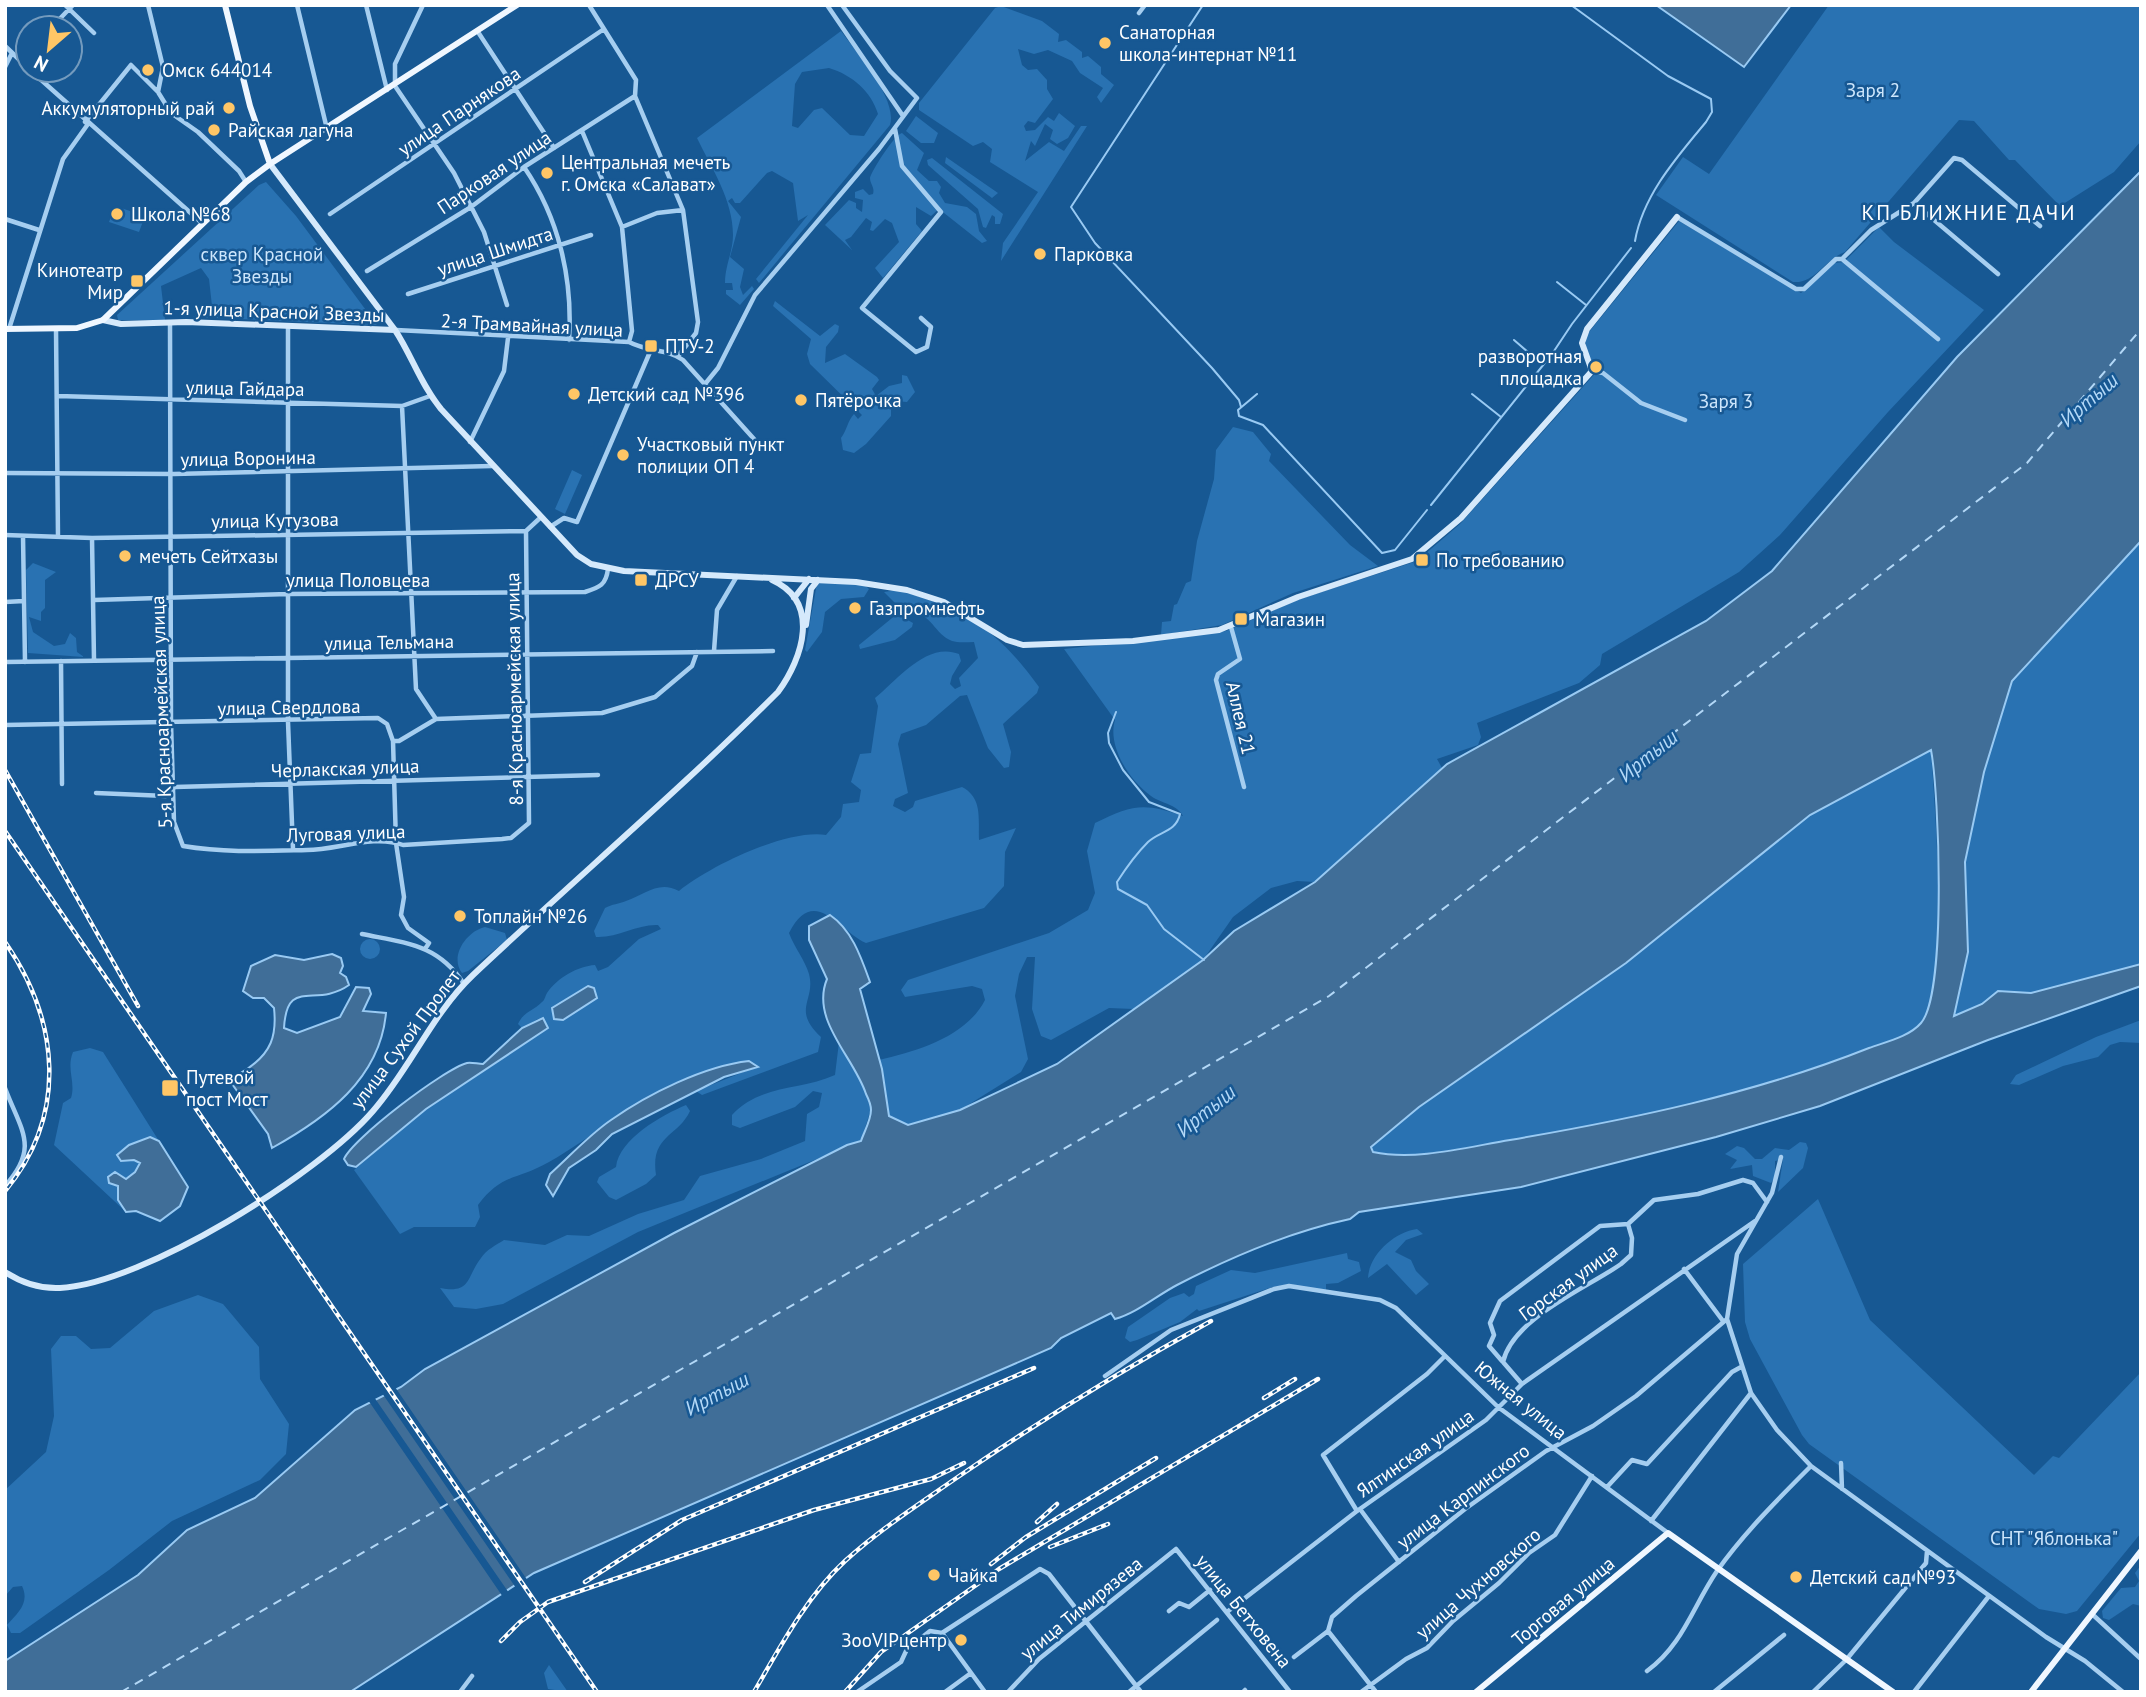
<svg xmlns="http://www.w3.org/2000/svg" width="2146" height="1697" font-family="'PT Sans',sans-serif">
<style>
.green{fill:#2972b2;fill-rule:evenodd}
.water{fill:#406e98;stroke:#99caf3;stroke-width:2;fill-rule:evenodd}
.pier{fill:#175893}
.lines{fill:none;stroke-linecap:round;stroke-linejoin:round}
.stream{stroke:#99caf3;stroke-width:2}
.ferry{stroke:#b3d8f7;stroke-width:2;stroke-dasharray:9 7;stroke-linecap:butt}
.street{stroke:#a6cef0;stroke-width:4.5}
.secondary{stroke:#d5e9fb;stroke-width:6}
.primary{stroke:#f0f7ff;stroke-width:6}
.rail-casing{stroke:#fff;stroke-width:4.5}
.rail{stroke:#175893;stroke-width:2;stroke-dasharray:5;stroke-linecap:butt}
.poi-dot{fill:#ffc666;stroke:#175893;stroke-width:2.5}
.labels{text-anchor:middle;stroke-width:5;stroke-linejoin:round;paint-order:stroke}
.poi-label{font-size:19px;fill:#fff;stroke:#175893;text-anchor:start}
.park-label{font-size:19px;fill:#cde6fc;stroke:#175893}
.street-label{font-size:19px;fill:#fff;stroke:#175893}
.neighbourhood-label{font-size:21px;letter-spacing:2px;fill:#fff;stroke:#175893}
.water-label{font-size:21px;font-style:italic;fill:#b3d8f7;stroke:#175893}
</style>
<rect width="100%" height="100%" fill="#175893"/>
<path class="green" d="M1829 5H2141V141L2114 172 2060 206 2015 160H2009L1974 121 1959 120 1845 252C1825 259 1815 284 1793 282L1656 195 1683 157 1709 174Z
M1001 6 1042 21 1059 34 1058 42 1066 40 1082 52V58L1088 56 1101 67V74L1114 85 1101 103 1097 97 1103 88 1080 73 1072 61 1048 50 1034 54 1018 49 1022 65 1028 70 1037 69 1047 80V89L1053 99 1035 123 1028 121 1024 126 1026 131 1035 130 1048 117 1054 121 1059 113 1075 126 1068 138 1057 144 1050 139 1053 130 1045 124 1035 146 1031 141 1025 161 1049 142 1064 151 1081 126H1087L1001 261 1003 243 1038 192 990 162 992 149 983 142 973 146 919 110V103L995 8Z
M841 31C856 52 898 99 890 125L759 283 756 279 808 215 798 221 793 183 772 171 767 173 740 203H735L732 198 728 201 741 217 730 257 744 269 740 287 743 295 752 286 754 289 740 305 726 294V290H733L732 283H725C725 265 733 252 733 235 733 200 712 169 697 138ZM829 68C852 75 871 91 878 114L864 136 850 135 822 108 814 110 798 128 792 126 795 84 802 72Z
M916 116 938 133 934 143H921L906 131Z
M902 133 924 153 917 170 929 181H937L941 187 939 193 945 203 967 207 976 214 979 231 987 241 982 243 939 209 931 216 916 207V224L922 231 883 278 875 268 899 242 892 223 885 219 873 231 870 230 872 222 866 218 851 237 845 240 852 250 825 225 849 200 856 203V208L862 212 863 200 855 198V192L863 189 869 195 873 194C875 187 870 184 870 178 871 172 894 135 902 133Z
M946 157 998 193 992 198 945 163Z
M932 158 1003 214 1000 224H995V217L992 215 986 228 983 227 978 209 928 165 927 160Z
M266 182 296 216 377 325 193 317 212 306 209 279 201 268 161 286 165 320H118L117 315 259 185Z
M115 206 145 216 139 232 109 222Z
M1679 221 1801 293 1834 263 1844 262 1879 227 1894 242 1984 310 1888 412 1780 535 1739 572 1602 654 1600 665 1579 683 1477 723 1481 737 1478 745 1437 759 1442 768 1315 882 1297 881 1271 888 1233 917 1203 960 1134 1009 1109 1008 1051 1040 1041 1036 1032 1009 1035 957H1027L1019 974 1015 996 1028 1059 1021 1072 960 1110 908 1125 888 1116 879 1060C917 1051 966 1037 985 1000L982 989 972 986 905 997 901 990 908 980 1049 933 1088 910 1095 893 1087 851 1095 823C1131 805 1144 802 1183 816 1177 804 1162 804 1151 796 1129 780 1107 746 1115 720L1064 649 1226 631 1297 600 1417 561 1460 524 1600 368 1587 356 1585 337Z
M775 301 820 336 835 324 839 326 838 332 826 347 825 363 845 354 877 377 879 380 872 389 876 396 889 386 902 383V375L907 376 915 392 907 402 896 401 891 408V416L866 444 854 453 843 450 841 438C847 430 848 420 854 414L858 419 862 415 810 364 807 354 811 339 773 306Z
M1233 427 1253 432 1271 454 1269 461 1350 545 1378 566 1293 593 1222 625 1161 635 1162 622 1171 621 1174 605 1177 604 1186 583 1191 581 1197 541 1214 479 1216 450Z
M572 470 582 475 565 514 555 509Z
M2141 541V964L2031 993 1998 991 1982 1004 1954 1017 1968 952 1965 862 1984 772 2012 681Z
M33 563 56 572 45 580V608L41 612V621L29 617 33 632 54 646 65 644 70 633 76 638 77 652 84 657 28 653 26 570Z
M817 583 864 584 869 589 864 597 841 599 825 612 822 632 807 652 805 650Z
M897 590C963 607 1000 632 1039 687L1037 693 1003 724 1011 752 1009 767 1004 768 988 748 967 695 960 696 926 725 901 734 898 744 908 793 895 799 893 806 905 812 913 807 915 801 962 787C983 798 978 819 979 840L1016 828 1005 852 1004 886 984 908 866 943C840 932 814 883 789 933 794 947 805 960 809 974 816 1001 791 1009 821 1037L818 1052 702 1095 696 1091 756 1067C733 1071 704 1072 682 1080 633 1100 594 1137 549 1162 518 1180 502 1173 478 1205L480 1217 475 1227H414L400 1234 354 1170 426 1109 548 1028 538 1019 522 1028 518 1024C524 1011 532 1012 542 1002 545 1000 545 996 547 993 557 978 578 966 595 965L598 971 608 967 639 939 661 929 658 925C637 924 618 938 596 937L594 931 605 908C612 904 619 904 626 901 645 895 658 880 679 891 710 866 786 829 826 835L841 817 843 804 859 802 861 790 851 782 860 754 871 753 878 706 875 698C897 680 927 641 959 654L961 661 952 676 950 684 955 689 961 686 959 678 978 658 974 642C967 642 958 643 952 641 933 634 930 608 906 614L884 592Z
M897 614 913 623 912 627 895 640 860 649 859 645Z
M1931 750C1934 800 1951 989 1921 1023 1909 1037 1885 1042 1869 1048 1753 1094 1632 1119 1510 1140 1467 1147 1416 1160 1373 1152L1371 1147 1419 1107 1626 963 1810 815Z
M485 927 505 933 507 940 468 971 462 973C449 956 467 931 485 927Z
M360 949a10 10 0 1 1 20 0a10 10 0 1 1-20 0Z
M2141 1020V1043L2120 1042 2110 1045 2098 1057 2063 1066 2019 1085 2010 1084 2016 1075 2096 1037Z
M839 1042 860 1076 871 1109 861 1141 638 1232 503 1304 476 1309 454 1307 440 1288C472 1294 466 1277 481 1258 486 1250 496 1245 504 1240L545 1245 567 1235 589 1236 638 1214 684 1200 700 1176 761 1159 805 1141 807 1114 819 1107 822 1093 813 1091 795 1107 740 1128 732 1125V1115C760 1084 800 1091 835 1075Z
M90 1048 103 1052 159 1141 150 1137 121 1161 134 1160 140 1163 130 1178 118 1186V1200L126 1212 54 1145 63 1103 71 1098C76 1082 66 1069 73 1052Z
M686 1105 690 1111C678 1137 650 1135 656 1175L646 1184 616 1200 609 1197 597 1182 599 1177 616 1167C619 1139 662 1115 686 1105Z
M1800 1142 1806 1143 1808 1148 1803 1168 1778 1192 1783 1159 1775 1161V1177L1771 1183 1753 1176 1752 1165 1730 1169 1737 1160 1725 1154 1737 1146 1744 1148 1755 1159H1762L1775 1148 1789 1150Z
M1818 1199 1870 1320 2034 1475 2053 1456 2059 1458 2141 1372V1533L2077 1611 2066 1614 2039 1609 1809 1444 1802 1435 1750 1339 1745 1322 1743 1264Z
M1417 1229 1423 1234 1406 1240 1395 1252 1411 1260 1416 1271 1429 1284 1416 1295 1387 1264 1368 1278C1369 1255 1394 1232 1417 1229Z
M1347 1253 1348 1259 1359 1262 1361 1271 1338 1283 1326 1284V1290L1286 1285 1273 1287 1199 1311 1197 1309 1180 1322 1137 1340 1130 1342 1125 1338 1128 1327 1170 1298 1184 1293 1189 1297 1194 1294 1196 1286 1231 1270 1255 1273Z
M198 1295 223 1304 259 1347 260 1379 289 1424 286 1454 260 1480 172 1521 109 1570 20 1633H11L7 1625C18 1613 30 1603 22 1586L13 1587 5 1596V1490L46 1452 54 1416 51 1349 61 1336H76L91 1349 110 1348 154 1311Z
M2141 1565V1606L2133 1604 2109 1620 2103 1618 2102 1611 2121 1588 2135 1587 2139 1581 2135 1573Z
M549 1665 568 1692 548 1689 544 1673Z"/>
<path class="water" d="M1656 5H1791L1744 67Z
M2141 171V541L2012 681 1984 772 1965 862 1968 952 1954 1016 1982 1004 1998 991 2031 993 2141 964V986L1988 1040 1820 1106 1716 1137 1521 1187 1359 1212 1350 1219C1289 1232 1231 1257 1177 1285 1156 1296 1137 1313 1115 1319L1111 1313 1061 1338 1051 1348 534 1573 350 1692H5V1661L138 1575 187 1530 255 1498 355 1410 401 1387 425 1369 674 1233 847 1145 861 1141C864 1132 871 1120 871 1110 871 1105 868 1098 866 1094 854 1057 810 1020 827 979L809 940V926L830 915C852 930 861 957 870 982L860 989 882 1069 889 1116 908 1125 960 1110 1057 1064 1203 960 1234 931 1315 882 1447 764 1706 621 1772 571 1957 357ZM1931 750C1939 792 1947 993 1921 1023 1909 1037 1885 1042 1869 1048 1753 1094 1632 1119 1510 1140 1467 1147 1416 1161 1373 1152L1371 1147 1419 1107 1626 963 1810 815Z
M332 954 341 958 343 966 340 973 346 977 349 985C315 1009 287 976 284 1028L297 1033 340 1017 356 987 369 988 371 994 363 1011 386 1013C380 1079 326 1118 272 1148L268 1134 232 1084C236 1075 239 1074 247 1069 271 1053 277 1036 274 1008L264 998H253L243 991 251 966 275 955 304 960Z
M588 986 594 988 597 998 563 1020 554 1019 552 1008Z
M543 1018 548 1028 426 1109 356 1167 348 1165 344 1159C352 1139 444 1069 467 1063 471 1062 478 1064 483 1064L522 1028Z
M749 1061 758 1067 724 1077 612 1134 596 1150 569 1168 553 1196 546 1185 550 1174C570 1156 589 1135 611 1120 648 1094 704 1066 749 1061Z
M150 1137 159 1141 188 1187 180 1206 160 1221 136 1211 126 1212 118 1200V1186L109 1183 108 1177 115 1172 126 1179 135 1172 140 1163 134 1160 121 1161 117 1155 129 1145Z"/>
<path class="pier" d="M395 1387 528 1581 516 1588 382 1393Z
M374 1397 509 1593 503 1597 368 1400Z"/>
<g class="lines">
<path class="stream" d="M1203 5 1071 207 1095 243 1212 368 1239 400 1241 407
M1571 5 1668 76 1711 99 1712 112 1706 122C1677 157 1643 195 1635 241
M1557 282 1586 305
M1514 340 1543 365
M1257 394 1238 410 1239 416 1263 425 1382 553 1395 550 1427 510
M1472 394 1501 417
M1431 505 1552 354 1572 324 1631 248
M1116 712 1108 733 1109 743 1123 770 1149 802 1180 814C1176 832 1160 831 1148 842 1136 854 1126 868 1117 882L1118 889 1147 905 1164 929 1204 960"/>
<path class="ferry" d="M121 1692 1329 996 2027 463 2141 329"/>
<path class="street" d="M65 5 94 33
M148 5 163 67 158 92
M297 5 327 129
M366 5 387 90
M423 5 395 64V86L454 173 484 232 507 305
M589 5 636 80 635 96 683 210 698 322 696 333 678 356
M827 5 903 116
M1139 13 1145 5
M51 28 73 5
M478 32 554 148
M5 46 28 68
M20 60 28 52
M5 67 12 53
M30 70 203 224
M85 122 131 65 158 92 171 113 198 132 239 171 246 182
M895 129 902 166 941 212 862 308 916 352 927 347 931 327 921 318
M582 131 622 227 632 331 629 342
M524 167C559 218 573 279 569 340
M1914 203 1998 274
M330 214 604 29
M1677 217 1796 289H1804L1836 259H1842L1938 339
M5 219 39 230
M622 227 657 213 683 210
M1842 259 1871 230 1914 203 1954 158 1962 160 2040 226
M367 271 471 207 524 167 635 96
M408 294 591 235
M170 323 171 723 174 822 183 846C225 853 265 851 307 850 337 850 374 834 403 845L502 839 511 838 529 823 526 531
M288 328V722L293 849
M9 329 63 159 88 124
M56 329 58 537
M396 330 629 342C648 352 668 349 683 360L754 439
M1592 371 1603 373 1641 403 1685 420
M705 384 718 368 755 295 879 149 917 98 890 71 842 5
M58 396 402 406 430 396
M402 406 416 689 436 719
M470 442 504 371 508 338
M5 473 174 474 492 466
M550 527 564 518 577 522 650 352
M5 535 92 538 526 531 540 518
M23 536 25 662
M92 538 94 660
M94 600 288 594 585 592C600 587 606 585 608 569
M5 602 24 601
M1231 627 1240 659 1218 674 1216 680 1244 787
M714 651 717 610 737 576
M61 661 62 784
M5 662 773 651
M5 725 378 718 387 724 393 741H399L436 719 602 713 655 697 692 666 697 652
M393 741 396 843 404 897 401 915 408 928 429 943 425 949
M96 793 166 796 175 787 598 775
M362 934C406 943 438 944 464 984
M5 1088C21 1131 40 1147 5 1186
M1781 1157 1772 1193 1737 1254 1727 1319 1751 1393 1777 1430 1811 1466 2046 1637 2085 1661 2123 1692
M1684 1269 1723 1321
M1502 1361 1489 1346 1494 1335 1490 1323 1500 1301 1600 1226 1628 1224
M1105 1376 1171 1330 1274 1289 1289 1286 1380 1300 1396 1308 1498 1407 1668 1533
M1522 1384 1503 1362C1513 1318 1587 1288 1621 1264L1631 1255 1632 1238 1628 1224 1654 1200 1698 1194 1743 1180 1753 1183 1767 1202
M1841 1463 1842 1489
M1607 1487 1632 1460 1647 1464 1732 1372 1741 1367
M1360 1509 1399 1562
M1357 1511 1323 1455 1427 1374 1445 1356
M1651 1521 1751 1393
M1169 1611 1179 1603 1189 1607 1210 1590
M1227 1612 1357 1511 1486 1420 1522 1384 1755 1221
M2092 1614 2141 1659
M1328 1631 1376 1692
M942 1633 985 1692
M1294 1657 1328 1631 1332 1617 1356 1596 1465 1509 1546 1451 1593 1426 1636 1396 1727 1319
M1647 1671C1683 1645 1693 1606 1717 1571 1744 1533 1778 1499 1811 1466
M460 1692 472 1676
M857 1692 901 1662 907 1649 930 1631 942 1633 1040 1569 1049 1574 1141 1692
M945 1692 971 1673
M1008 1692 1039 1659 1176 1549 1290 1692
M1129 1692 1217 1620
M1243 1692 1245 1690
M1361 1692 1406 1659 1427 1648 1453 1621 1499 1583 1529 1553 1555 1535 1592 1476
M1714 1692 1784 1635
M1813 1692 1846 1660 1926 1563 1927 1551
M1914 1692 1989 1596"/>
<path class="secondary" d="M270 164 395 330C412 356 421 385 441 409L577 555 591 564 624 571 856 582 907 590 944 602 1007 640 1023 645 1133 641 1219 630 1298 597 1412 559 1461 518 1592 371 1582 343 1587 329 1677 217
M103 320 121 324 186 322 395 330
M794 598 809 579
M806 625 811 589 818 580
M5 1272C22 1283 40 1289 60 1288 143 1284 319 1174 373 1111 410 1069 432 1014 473 975 574 880 680 790 778 692 803 658 821 602 772 580"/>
<path class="primary" d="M225 5 250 106 270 164
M5 329 77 328 103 320 246 182 270 164 517 5
M1476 1692 1668 1533 1893 1692
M2031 1692 2141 1551"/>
<g class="rail-casing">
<path id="rail" d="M5 770 138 1006
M5 831 597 1692
M5 942C59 1020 69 1114 5 1191
M1264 1398 1295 1379
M1037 1522 1057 1504
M1050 1547 1108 1524
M991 1564 1026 1537 1156 1458
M585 1582 682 1520 1034 1368
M501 1641 520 1622 548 1602 814 1510 931 1479 964 1463
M754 1692C780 1647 807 1596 845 1561 878 1531 916 1506 952 1481 1036 1423 1122 1370 1211 1321
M845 1692 881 1652 999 1569 1318 1379"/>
</g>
<use href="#rail" class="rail"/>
</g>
<g class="poi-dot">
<circle cx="1105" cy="43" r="7"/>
<circle cx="148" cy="70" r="7"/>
<circle cx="229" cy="108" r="7"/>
<circle cx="214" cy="130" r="7"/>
<circle cx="547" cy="173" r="7"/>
<circle cx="117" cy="214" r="7"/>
<circle cx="1040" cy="254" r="7"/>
<rect x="130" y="274" width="14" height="14" rx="3.5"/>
<rect x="644" y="339" width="14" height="14" rx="3.5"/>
<circle cx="1596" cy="367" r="7"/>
<circle cx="574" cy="394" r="7"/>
<circle cx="801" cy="400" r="7"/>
<circle cx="623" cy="455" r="7"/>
<circle cx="125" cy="556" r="7"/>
<rect x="1415" y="553" width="14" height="14" rx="3.5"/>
<rect x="634" y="573" width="14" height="14" rx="3.5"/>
<circle cx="855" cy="608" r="7"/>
<rect x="1234" y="612" width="14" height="14" rx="3.5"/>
<circle cx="460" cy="916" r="7"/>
<rect x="161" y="1079" width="18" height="18" rx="3.5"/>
<circle cx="934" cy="1575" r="7"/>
<circle cx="1796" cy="1577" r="7"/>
<circle cx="961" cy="1640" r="7"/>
</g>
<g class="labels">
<g class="poi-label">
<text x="1119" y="39">Санаторная<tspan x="1119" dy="22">школа-интернат №11</tspan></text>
<text x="162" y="77">Омск 644014</text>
<text x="215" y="115" text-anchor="end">Аккумуляторный рай</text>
<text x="228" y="137">Райская лагуна</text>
<text x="561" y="169">Центральная мечеть<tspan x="561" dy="22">г. Омска «Салават»</tspan></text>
<text x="131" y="221">Школа №68</text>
<text x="1054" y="261">Парковка</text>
<text x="123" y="277" text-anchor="end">Кинотеатр<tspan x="123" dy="22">Мир</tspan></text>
<text x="665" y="353">ПТУ-2</text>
<text x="1582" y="363" text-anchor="end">разворотная<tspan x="1582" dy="22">площадка</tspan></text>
<text x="588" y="401">Детский сад №396</text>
<text x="815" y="407">Пятёрочка</text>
<text x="637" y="451">Участковый пункт<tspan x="637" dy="22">полиции ОП 4</tspan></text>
<text x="139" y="563">мечеть Сейтхазы</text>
<text x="1436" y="567">По требованию</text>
<text x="655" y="587">ДРСУ</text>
<text x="869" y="615">Газпромнефть</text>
<text x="1255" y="626">Магазин</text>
<text x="474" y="923">Топлайн №26</text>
<text x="186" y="1084">Путевой<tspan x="186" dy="22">пост Мост</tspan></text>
<text x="948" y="1582">Чайка</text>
<text x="1810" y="1584">Детский сад №93</text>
<text x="947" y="1647" text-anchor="end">ЗооVIPцентр</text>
</g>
<g class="park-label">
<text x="1873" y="97">Заря 2</text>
<text x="262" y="261">сквер Красной<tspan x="262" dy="22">Звезды</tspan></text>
<text x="1726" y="408">Заря 3</text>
<text x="2054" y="1545">СНТ "Яблонька"</text>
</g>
<g class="street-label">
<text transform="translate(459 111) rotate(-34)" y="7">улица Парнякова</text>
<text transform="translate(494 172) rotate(-34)" y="7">Парковая улица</text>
<text transform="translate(495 251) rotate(-18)" y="7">улица Шмидта</text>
<text transform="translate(274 311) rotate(2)" y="7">1-я улица Красной Звезды</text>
<text transform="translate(532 325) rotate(3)" y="7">2-я Трамвайная улица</text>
<text transform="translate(245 388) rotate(1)" y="7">улица Гайдара</text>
<text transform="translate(248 458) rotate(-1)" y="7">улица Воронина</text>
<text transform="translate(275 520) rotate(-1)" y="7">улица Кутузова</text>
<text x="358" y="587">улица Половцева</text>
<text transform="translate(389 642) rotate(-1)" y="7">улица Тельмана</text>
<text transform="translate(514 689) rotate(-91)" y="7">8-я Красноармейская улица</text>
<text transform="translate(289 707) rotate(-1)" y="7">улица Свердлова</text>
<text transform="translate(161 712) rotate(-92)" y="7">5-я Красноармейская улица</text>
<text transform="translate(1241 718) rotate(77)" y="7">Аллея 21</text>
<text transform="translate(345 768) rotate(-2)" y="7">Черлакская улица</text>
<text transform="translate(346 833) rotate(-2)" y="7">Луговая улица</text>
<text transform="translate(405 1039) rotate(-53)" y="7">улица Сухой Пролет</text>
<text transform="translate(1568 1282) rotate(-36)" y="7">Горская улица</text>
<text transform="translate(1521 1400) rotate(39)" y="7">Южная улица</text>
<text transform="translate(1415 1453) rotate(-35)" y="7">Ялтинская улица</text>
<text transform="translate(1463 1496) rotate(-37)" y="7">улица Карпинского</text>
<text transform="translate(1478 1583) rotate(-41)" y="7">улица Чухновского</text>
<text transform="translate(1563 1601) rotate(-40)" y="7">Торговая улица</text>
<text transform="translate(1081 1608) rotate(-39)" y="7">улица Тимирязева</text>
<text transform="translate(1244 1611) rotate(51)" y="7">улица Бетховена</text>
</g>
<g class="neighbourhood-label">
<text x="1969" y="220">КП БЛИЖНИЕ ДАЧИ</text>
</g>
<g class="water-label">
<text transform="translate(2089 400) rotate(-41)" y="7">Иртыш</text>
<text transform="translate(1648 756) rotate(-39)" y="7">Иртыш</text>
<text transform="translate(1206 1111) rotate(-39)" y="7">Иртыш</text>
<text transform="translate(717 1394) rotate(-28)" y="7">Иртыш</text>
</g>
</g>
<rect width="2146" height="1697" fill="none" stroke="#ffffff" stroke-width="14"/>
<g transform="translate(49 49) rotate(208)"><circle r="33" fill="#175893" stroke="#749bbe" stroke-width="2"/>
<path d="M0-5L12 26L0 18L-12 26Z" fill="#ffc666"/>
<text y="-10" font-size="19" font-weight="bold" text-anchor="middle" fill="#ffffff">N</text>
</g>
</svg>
